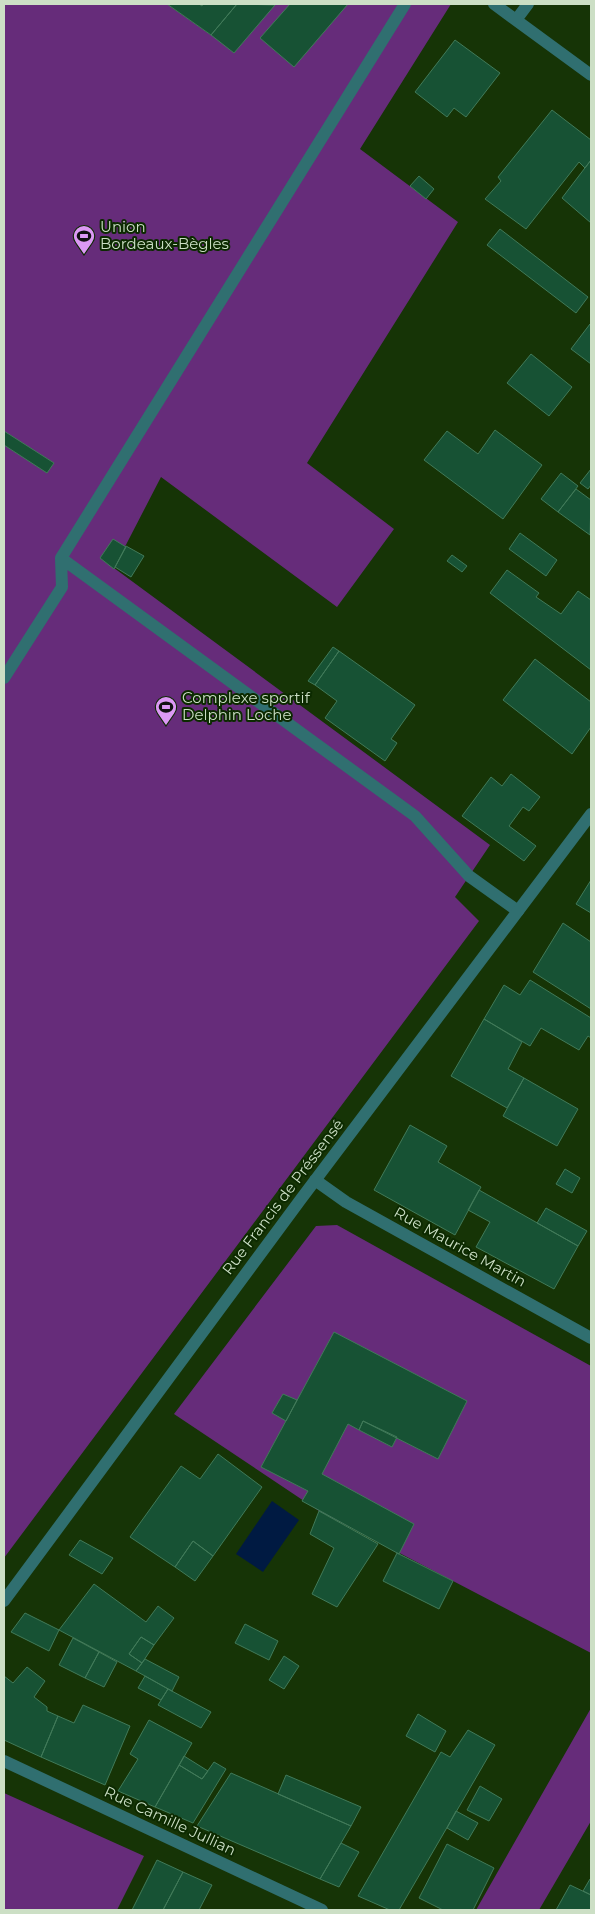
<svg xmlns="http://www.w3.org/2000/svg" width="595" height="1914" font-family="Montserrat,sans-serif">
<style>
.green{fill:#662c7a}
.water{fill:#001a42}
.building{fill:#175234;stroke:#417a59}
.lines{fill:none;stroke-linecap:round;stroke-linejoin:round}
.service{stroke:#306f70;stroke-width:12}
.minor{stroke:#306f70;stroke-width:12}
.labels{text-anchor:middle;stroke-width:4;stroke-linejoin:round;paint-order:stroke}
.poi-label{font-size:15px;fill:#ccdfc5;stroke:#0c2a00;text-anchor:start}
.street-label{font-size:15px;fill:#ccdfc5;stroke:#0c2a00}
</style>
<rect width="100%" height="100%" fill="#163406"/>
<path class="green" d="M4 4H167L211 35 237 4H451L360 149 458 222 307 463 394 529 337 607 161 477 114 568 490 845 455 897 479 921 4 1558Z
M337 1225 591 1366V1653L319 1511 174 1414 316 1226Z
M591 1708V1821L539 1910H476Z
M4 1793 144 1856 117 1910H4Z"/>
<path class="water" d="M272 1501 299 1520 263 1572 236 1554Z"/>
<path class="building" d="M167 4H199L202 6 203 4H237L211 35Z
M237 4 275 5 234 53 211 35Z
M290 4H348L294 67 260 38Z
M455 40 500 73 466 117 454 108 447 117 415 92Z
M552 110 591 140V160L585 168 579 162 526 229 485 199 501 181 498 177Z
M591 160V223L562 198Z
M419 176 434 189 426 199 410 186Z
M500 229 588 297 576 313 487 245Z
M590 324 591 325V364L571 349Z
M531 354 572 387 549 416 507 383Z
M495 430 542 465 503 519 424 460 447 431 478 454Z
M4 431 54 463 47 473 4 445Z
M591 469V485L588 489 580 483Z
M561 473 578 486 558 512 541 499Z
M576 489 591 500 590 535 558 512Z
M520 533 557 560 546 576 509 549Z
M113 539 126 547 114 569 100 558Z
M126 546 144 556 131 577 115 567Z
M452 555 467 566 462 572 447 561Z
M507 570 539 593 536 597 561 614 578 591 591 600V670L490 593Z
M333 647 339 651 315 685 308 681Z
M339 651 415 705 391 739 397 743 385 761 325 718 337 701 315 685Z
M535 659 591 702V727L572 754 503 700Z
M511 774 540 797 529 811 523 807 509 826 536 846 524 861 462 816 491 777 502 786Z
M591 880V913L576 904Z
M563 923 591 942V1009L533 972Z
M530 980 591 1018V1038L588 1036 579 1050 541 1028 530 1046 484 1019 504 985 520 995Z
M484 1019 522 1042 508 1069 524 1078 507 1108 451 1076Z
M524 1078 578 1109 557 1146 503 1116Z
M410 1125 447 1146 438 1162 481 1187 455 1235 374 1190Z
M565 1169 580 1178 572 1193 556 1184Z
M479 1190 578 1246 554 1289 476 1247 490 1222 468 1210Z
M546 1208 587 1231 578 1246 537 1223Z
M334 1332 467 1401 438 1459 363 1421 359 1430 348 1424 322 1474 414 1524 399 1554 302 1501 308 1491 261 1467Z
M283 1394 297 1400 286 1421 272 1413Z
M363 1421 397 1437 392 1447 359 1430Z
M218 1454 262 1487 213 1556 193 1541 175 1567 130 1537 181 1466 200 1479Z
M319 1511 378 1544 337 1607 312 1594 334 1548 310 1534Z
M80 1540 113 1558 102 1574 69 1555Z
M193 1541 213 1556 195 1581 175 1567Z
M397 1553 453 1581 439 1609 383 1581Z
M94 1584 146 1622 158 1606 174 1618 154 1645 141 1637 129 1654 142 1663 136 1671 59 1630Z
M25 1613 59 1630 49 1651 11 1632Z
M245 1624 278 1641 269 1660 235 1643Z
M141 1637 154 1645 142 1663 129 1654Z
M73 1638 99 1652 85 1678 59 1665Z
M99 1652 117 1662 104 1687 85 1678Z
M284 1656 299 1666 284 1689 269 1680Z
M145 1659 179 1677 172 1691 136 1671Z
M27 1667 45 1681 34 1697 47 1707V1711L58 1716 41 1757 4 1740V1676L13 1683Z
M145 1676 168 1689 161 1700 138 1688Z
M168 1689 211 1712 201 1728 158 1705Z
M83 1705 130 1726 105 1785 41 1757 58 1716 74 1723Z
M418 1714 446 1731 435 1752 406 1736Z
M149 1720 192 1743 155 1807 118 1791 138 1759 130 1754Z
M468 1730 495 1745 399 1910H390L358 1896 441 1752 450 1757Z
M184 1756 208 1771 202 1779 179 1765Z
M214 1762 226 1769 193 1823 155 1807 179 1765 202 1779Z
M231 1773 351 1826 320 1879 197 1826Z
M286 1775 361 1807 351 1826 278 1794Z
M480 1786 502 1799 489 1821 467 1810Z
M456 1811 478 1823 468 1840 447 1828Z
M341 1843 359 1852 339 1887 320 1879Z
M447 1844 494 1868 473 1910H443L419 1898Z
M157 1860 183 1872 163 1910H132Z
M183 1872 212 1885 199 1910H163Z
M590 1879 591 1880V1895L583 1891Z
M570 1885 591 1895V1910H556Z"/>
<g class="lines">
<path class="service" d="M405 4 61 558 415 816 469 876 518 911
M4 678 62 587 61 558"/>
<path class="minor" d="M494 4 591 75
M516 20 528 4
M315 1180 346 1202 591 1338
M4 1601 301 1199 591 814
M4 1761 322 1910"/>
</g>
<defs>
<g id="stadium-pin" transform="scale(1.125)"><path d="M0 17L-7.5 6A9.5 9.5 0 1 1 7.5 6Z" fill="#dc99f4" stroke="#0c2a00"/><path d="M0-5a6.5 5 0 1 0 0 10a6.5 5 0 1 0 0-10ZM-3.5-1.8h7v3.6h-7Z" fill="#111"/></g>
</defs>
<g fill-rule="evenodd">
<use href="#stadium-pin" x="84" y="236"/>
<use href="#stadium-pin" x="166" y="707"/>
</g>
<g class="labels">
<g class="poi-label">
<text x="100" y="232">Union<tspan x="100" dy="17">Bordeaux-Bègles</tspan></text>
<text x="182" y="703">Complexe sportif<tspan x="182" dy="17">Delphin Loche</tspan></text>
</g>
<g class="street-label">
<text transform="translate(283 1197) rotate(-53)" y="5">Rue Francis de Préssensé</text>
<text transform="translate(460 1247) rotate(29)" y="5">Rue Maurice Martin</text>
<text transform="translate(170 1821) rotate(25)" y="5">Rue Camille Jullian</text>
</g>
</g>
<rect width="595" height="1914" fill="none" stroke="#ccdfc5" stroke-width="10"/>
</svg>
